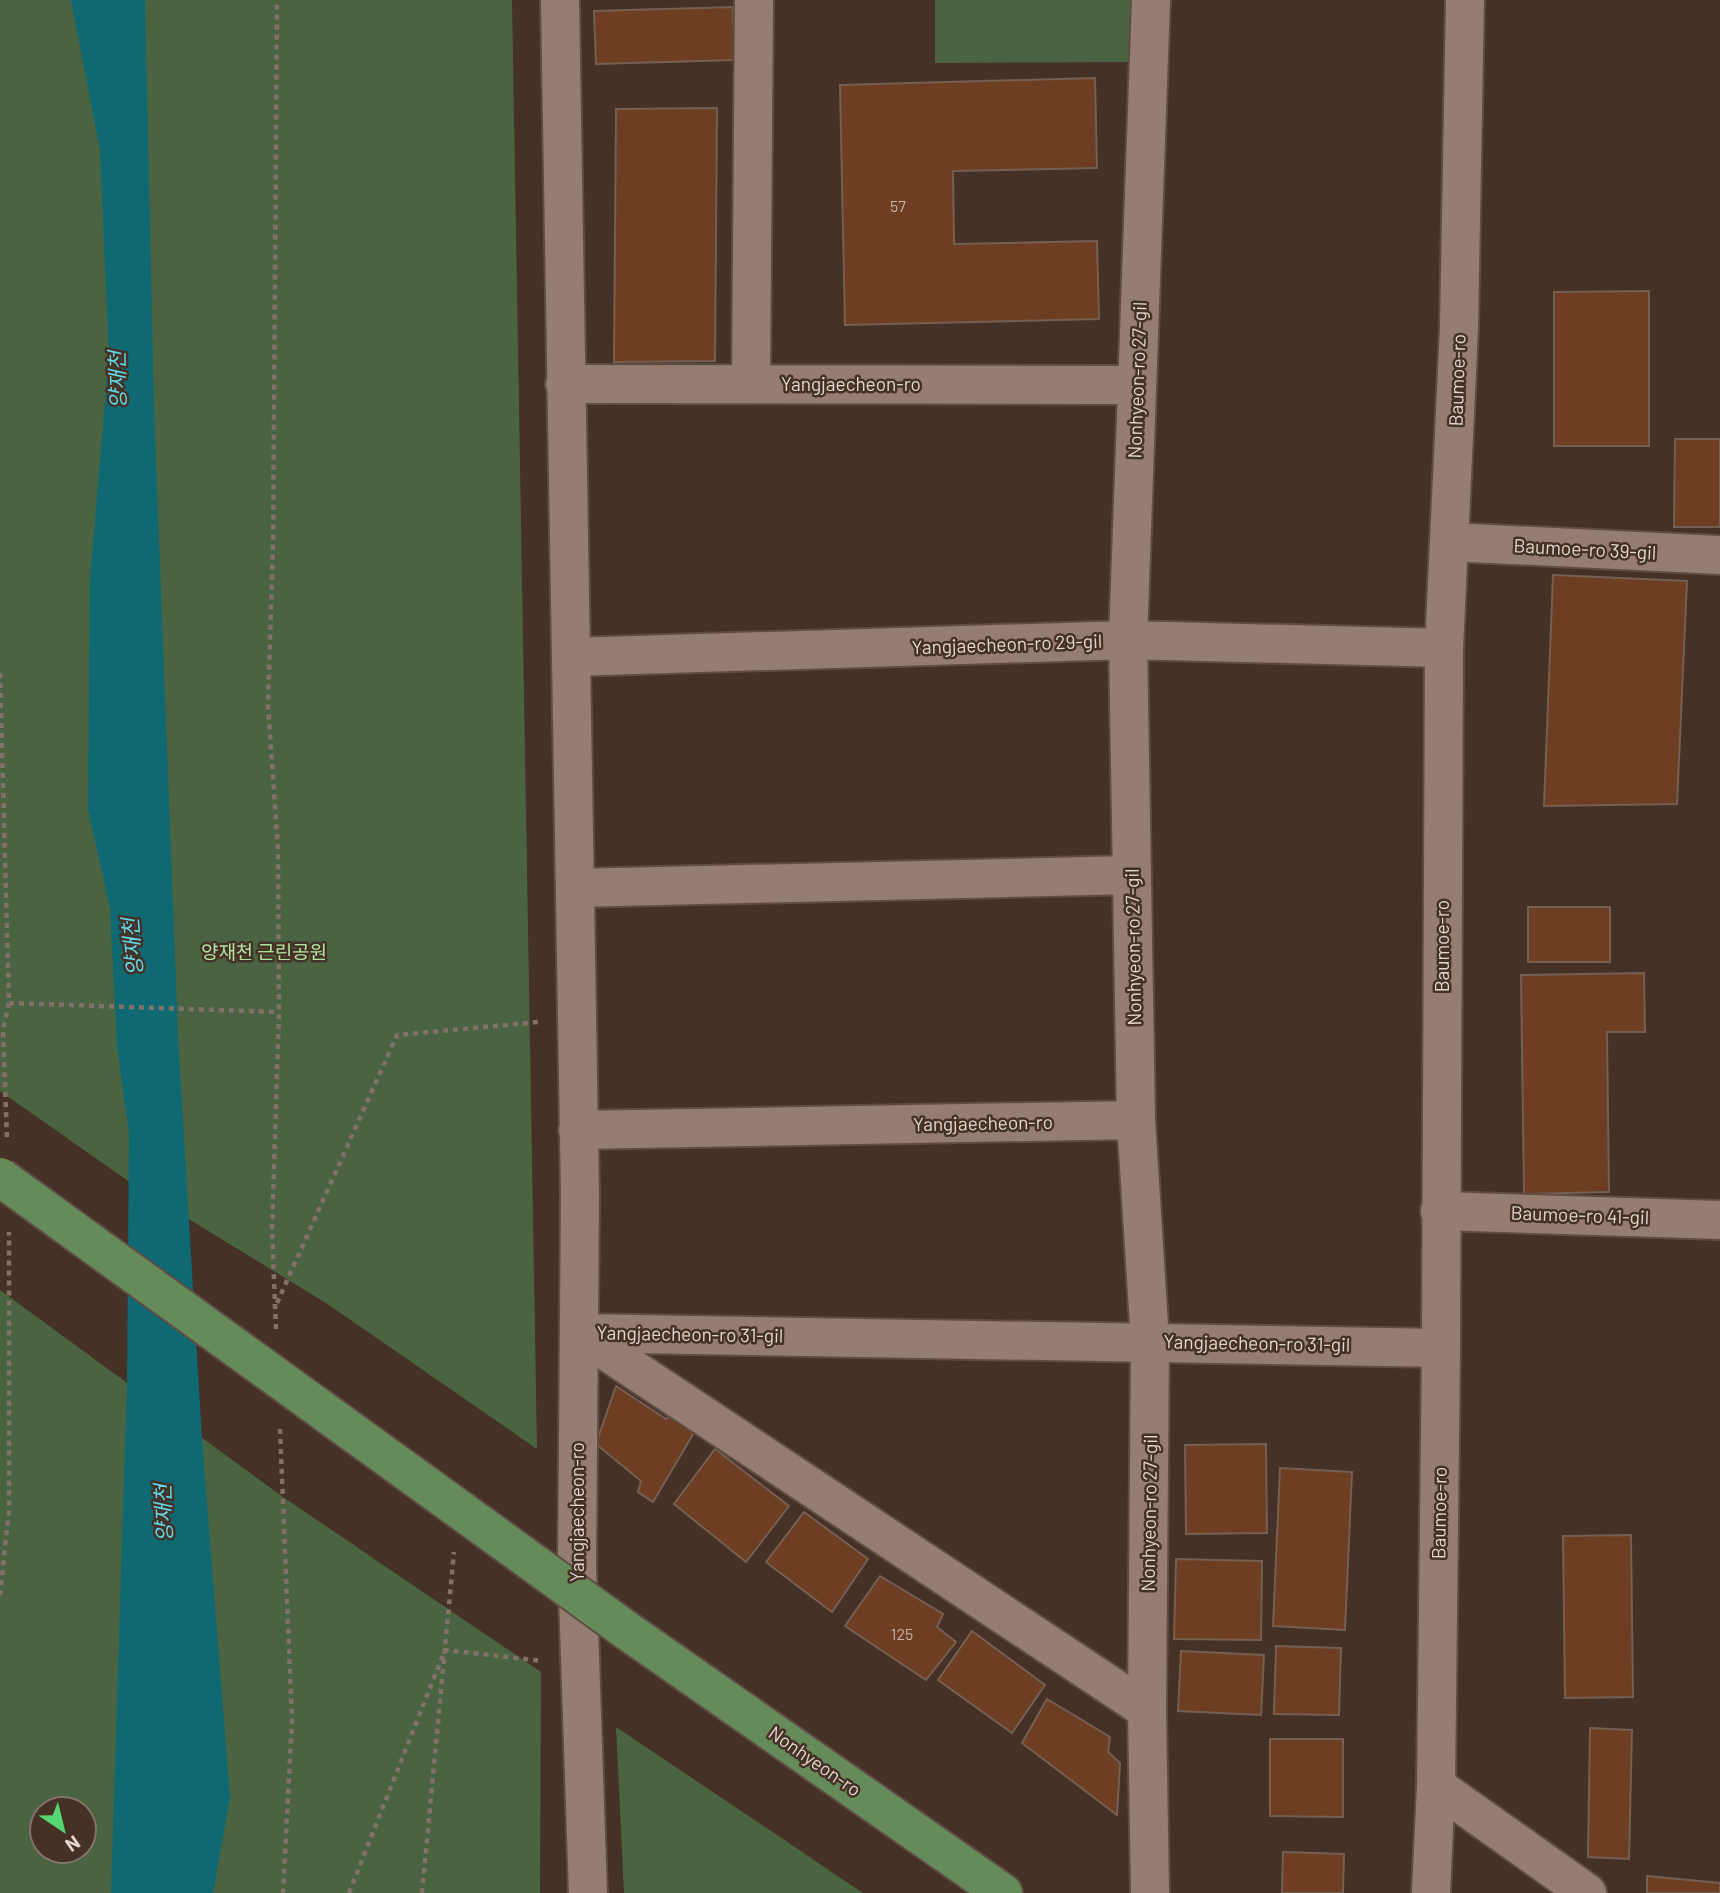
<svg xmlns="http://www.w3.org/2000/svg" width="1720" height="1893" font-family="Barlow,'Noto Sans KR',sans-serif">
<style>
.green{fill:#4a6441;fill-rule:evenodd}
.water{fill:#0e6973}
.building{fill:#6e3e23;stroke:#755f53;stroke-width:2}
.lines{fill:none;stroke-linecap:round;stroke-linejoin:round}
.street-casing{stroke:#5f4d44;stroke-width:42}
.secondary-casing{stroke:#5f4d44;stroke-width:42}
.primary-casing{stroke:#5f4d44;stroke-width:42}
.path{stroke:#837168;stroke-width:4.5;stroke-dasharray:5 5;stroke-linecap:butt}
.street{stroke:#957d71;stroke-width:38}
.secondary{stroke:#957d71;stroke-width:38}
.primary{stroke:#668b5a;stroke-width:38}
.primary-bridge-casing{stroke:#5f4d44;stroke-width:42;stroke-linecap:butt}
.primary-bridge{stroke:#668b5a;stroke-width:38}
.labels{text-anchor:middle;stroke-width:5;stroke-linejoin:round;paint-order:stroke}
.number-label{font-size:16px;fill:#c6b0a4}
.street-label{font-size:19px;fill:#e3d6cf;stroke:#453126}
.park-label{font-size:19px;fill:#afe39e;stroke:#453126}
.water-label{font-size:21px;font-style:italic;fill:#60d7e7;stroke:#453126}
</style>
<rect width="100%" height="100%" fill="#453126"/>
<path class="green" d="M0 0H512L537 1449 326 1303 138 1188 0 1091Z
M935 0H1131V62L935 63Z
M0 1290 283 1497 541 1672 540 1893H0ZM42 1809H84V1851H42Z
M616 1727 863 1893H624Z"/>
<path class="water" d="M71 0H145L154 410 178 1037 202 1439 230 1798 213 1893H111L127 1385 129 1133 117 1046 110 908 88 809 90 580 109 354 100 150Z"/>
<path class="building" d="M733 7 735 60 596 64 594 11Z
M1095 78 1097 168 953 171 954 244 1097 241 1099 319 845 325 840 85Z
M717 108 715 361 614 362 616 109Z
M1649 291V446H1554V292Z
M1675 439H1720V527H1674Z
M1553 575 1687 581 1677 804 1544 806Z
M1528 907H1610V962H1528Z
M1644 973 1645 1032H1607L1609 1192 1524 1194 1521 975Z
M616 1386 666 1419 678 1411 698 1426 653 1502 638 1492 641 1481 596 1444Z
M1266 1444 1267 1533 1186 1534 1185 1445Z
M715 1449 789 1506 746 1562 674 1504Z
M1280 1468 1352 1472 1345 1630 1273 1626Z
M804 1512 868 1559 832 1612 766 1562Z
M1631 1535 1633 1697 1565 1698 1563 1536Z
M1176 1559 1262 1561 1261 1640 1174 1639Z
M880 1576 943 1614 937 1627 956 1642 926 1680 845 1626Z
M972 1631 1045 1685 1012 1733 938 1680Z
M1276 1646 1341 1648 1339 1715 1274 1714Z
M1181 1651 1264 1655 1261 1715 1178 1711Z
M1047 1699 1110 1737 1108 1752 1120 1763 1117 1815 1022 1743Z
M1590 1728 1632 1730 1629 1859 1588 1857Z
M1270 1739H1343V1817L1270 1816Z
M1283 1852 1344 1854 1343 1893H1282Z
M1647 1876 1720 1883V1893H1647Z"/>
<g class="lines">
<g class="street-casing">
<path id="street" d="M751 383 754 0
M565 384 1136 385
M1450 542 1720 555
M571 657 1128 640 1444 648
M575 888 1132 875
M578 1130 1136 1120
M1440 1211 1720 1220
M579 1333 1441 1348
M579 1333 1147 1710
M1436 1786 1587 1893
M1150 1893 1147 1710 1150 1341 1136 1120 1128 640 1151 0"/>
</g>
<g class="secondary-casing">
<path id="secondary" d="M560 0 580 1195 577 1568 588 1893
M1431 1893 1436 1786 1441 1348 1444 648 1459 328 1465 0"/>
</g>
<g class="primary-casing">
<path id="primary" d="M626 1630 1003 1893"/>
</g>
<path class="path" d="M0 673 9 1003 3 1030 7 1139
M9 1003 279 1012
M277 1303 397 1035 538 1022
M276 1329 272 1229 279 1012 278 850 268 705 273 545 277 0
M280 1429 292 1721 283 1893
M0 1595 9 1510V1232
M349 1893 445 1650 543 1661
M422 1893 454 1552"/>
<use href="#street" class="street"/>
<use href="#secondary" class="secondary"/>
<use href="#primary" class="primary"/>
<g class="primary-bridge-casing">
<path id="primary-bridge" d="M0 1177 626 1630"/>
</g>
<use href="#primary-bridge" class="primary-bridge"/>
</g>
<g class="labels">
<g class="number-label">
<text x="898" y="212">57</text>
<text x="902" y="1640">125</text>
</g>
<g class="street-label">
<text transform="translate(1137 380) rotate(-88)" y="7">Nonhyeon-ro 27-gil</text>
<text transform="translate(1457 380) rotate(-88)" y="7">Baumoe-ro</text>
<text x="851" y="391">Yangjaecheon-ro</text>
<text transform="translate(1585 549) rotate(3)" y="7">Baumoe-ro 39-gil</text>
<text transform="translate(1007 644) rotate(-2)" y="7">Yangjaecheon-ro 29-gil</text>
<text transform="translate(1442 946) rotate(-90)" y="7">Baumoe-ro</text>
<text transform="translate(1133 947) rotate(-91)" y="7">Nonhyeon-ro 27-gil</text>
<text transform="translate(983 1123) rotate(-1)" y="7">Yangjaecheon-ro</text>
<text transform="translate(1580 1215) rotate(2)" y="7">Baumoe-ro 41-gil</text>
<text transform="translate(690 1334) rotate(1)" y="7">Yangjaecheon-ro 31-gil</text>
<text transform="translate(1257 1343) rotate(1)" y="7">Yangjaecheon-ro 31-gil</text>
<text transform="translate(577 1512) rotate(-90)" y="7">Yangjaecheon-ro</text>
<text transform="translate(1149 1513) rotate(-89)" y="7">Nonhyeon-ro 27-gil</text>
<text transform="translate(1439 1513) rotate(-89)" y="7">Baumoe-ro</text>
<text transform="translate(815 1761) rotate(35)" y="7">Nonhyeon-ro</text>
</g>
<g class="park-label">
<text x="264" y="959">양재천 근린공원</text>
</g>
<g class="water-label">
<text transform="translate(118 380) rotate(-91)" y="7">양재천</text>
<text transform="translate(133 947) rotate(-95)" y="7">양재천</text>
<text transform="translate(164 1513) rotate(-92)" y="7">양재천</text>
</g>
</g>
<g transform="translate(63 1830) rotate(145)"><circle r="33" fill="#453126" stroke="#84736a" stroke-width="2"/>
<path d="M0-5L12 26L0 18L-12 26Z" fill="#55d672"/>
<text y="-10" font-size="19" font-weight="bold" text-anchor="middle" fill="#e3d6cf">N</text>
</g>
</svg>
